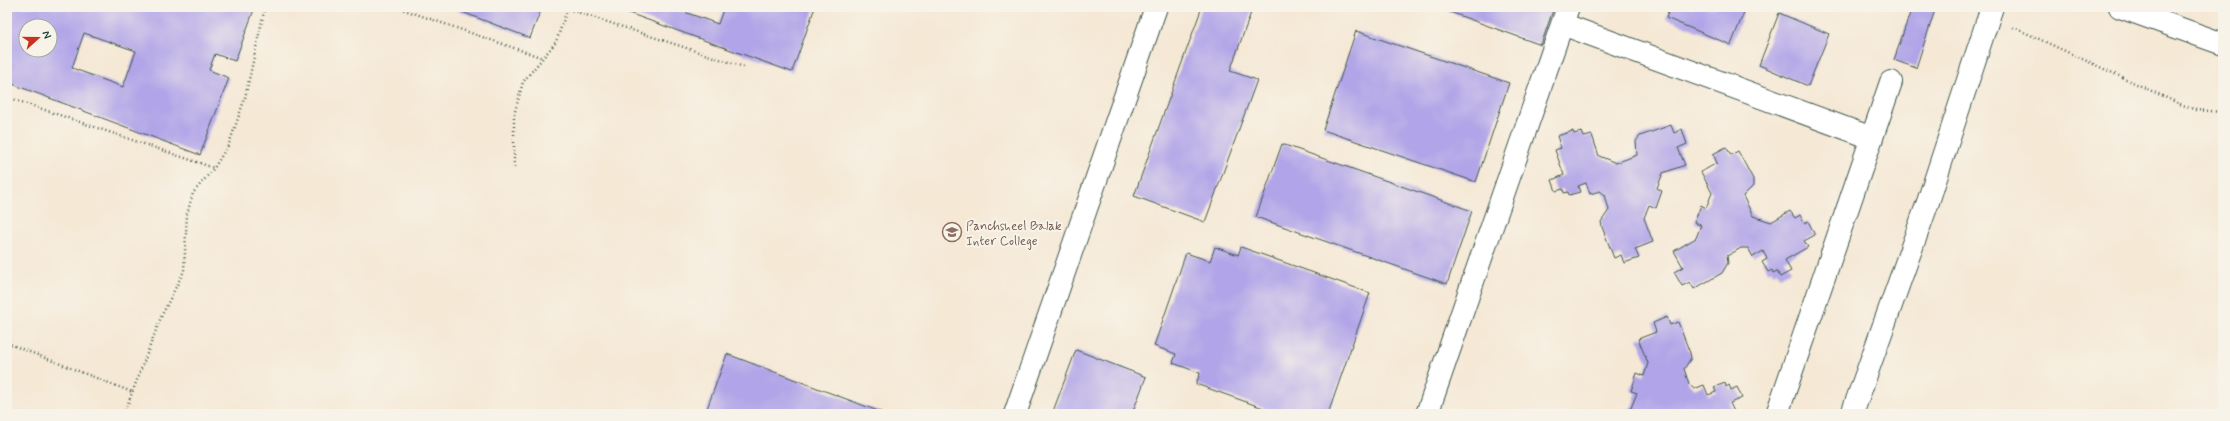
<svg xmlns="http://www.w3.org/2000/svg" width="2230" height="421" font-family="Mynerve,sans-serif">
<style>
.building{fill:#b1a4e8;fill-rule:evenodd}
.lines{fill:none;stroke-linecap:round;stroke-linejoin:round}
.minor-casing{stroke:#3f574c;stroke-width:24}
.path{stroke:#3f574c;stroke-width:2.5;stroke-dasharray:1 3;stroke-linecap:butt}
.minor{stroke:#fff;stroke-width:22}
.labels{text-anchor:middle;stroke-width:4;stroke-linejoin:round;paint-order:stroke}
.education-label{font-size:13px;fill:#785e54;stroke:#f7f3e8;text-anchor:start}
</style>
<rect width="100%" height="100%" fill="#f7f3e8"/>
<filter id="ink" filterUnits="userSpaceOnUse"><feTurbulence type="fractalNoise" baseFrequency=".025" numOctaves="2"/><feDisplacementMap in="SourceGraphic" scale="8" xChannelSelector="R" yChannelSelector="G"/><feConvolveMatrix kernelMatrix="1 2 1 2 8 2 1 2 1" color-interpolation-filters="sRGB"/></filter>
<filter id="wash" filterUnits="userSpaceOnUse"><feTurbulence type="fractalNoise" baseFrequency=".012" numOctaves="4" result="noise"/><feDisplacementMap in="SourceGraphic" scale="16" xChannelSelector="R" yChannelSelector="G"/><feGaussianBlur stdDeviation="0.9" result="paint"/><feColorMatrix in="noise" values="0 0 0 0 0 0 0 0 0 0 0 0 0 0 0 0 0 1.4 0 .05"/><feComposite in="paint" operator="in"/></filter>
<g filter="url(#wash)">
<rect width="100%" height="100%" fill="#f5e8d5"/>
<g id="blocks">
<path class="building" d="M7 7H255L235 61 215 54 209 70 229 78 200 155 7 82ZM26 26H50V50H26ZM84 33 136 51 123 87 72 68Z
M449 7H542L530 38Z
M612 7H680L679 10 718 24 724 7H815L792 72Z
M1202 7H1253L1230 71 1257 80 1205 222 1134 196Z
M1436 7H1554L1541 45Z
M1670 7H1746L1731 45 1666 18Z
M1912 7H1936L1916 68 1894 60Z
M1779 13 1829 34 1808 86 1759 65Z
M1356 31 1509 83 1476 182 1323 130Z
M1671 125 1674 133 1682 129 1687 144 1678 148 1685 165 1663 173 1657 188 1662 191 1656 208 1649 205 1644 218 1653 242 1635 249 1639 258 1624 263 1621 255 1614 258 1602 227 1601 222 1609 210 1605 195 1600 191 1590 194 1586 183 1578 186 1580 192 1569 195 1568 192 1564 193 1563 189 1556 191 1552 180 1564 175 1555 150 1561 148 1557 136 1573 131 1574 134 1582 132 1584 137 1592 135 1599 156 1616 163 1637 155 1636 141 1640 136Z
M1282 144 1472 211 1447 284 1256 217Z
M1726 147 1731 155 1738 151 1753 179V186L1743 196 1753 216 1771 222 1790 211 1795 218 1800 215 1804 223 1808 221 1815 235 1804 241 1808 247 1785 260 1791 271 1780 277 1777 271 1773 273 1772 270 1768 272 1762 262 1767 259 1763 251 1753 257 1748 248H1741L1727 256 1728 263 1722 273 1694 289 1690 282 1682 286 1674 272 1683 267 1674 251 1696 238 1701 225 1694 223 1701 205 1706 208 1712 193 1701 172 1717 163 1713 154Z
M1215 247 1238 255 1241 247 1370 293 1328 414H1280L1196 384 1200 373 1173 363 1176 354 1154 346 1186 253 1210 261Z
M1667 317 1670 325 1678 322 1690 353 1691 358 1684 369 1689 384 1694 389 1704 385 1708 395 1716 392 1714 387 1725 383 1726 387 1729 385 1731 390 1737 387 1742 398 1730 403 1735 414H1617L1631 408 1637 393 1631 391 1637 373 1644 376 1648 363 1638 339 1656 332 1653 323Z
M1076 350 1146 377 1132 414H1052Z
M727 354 886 414H705Z"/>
</g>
</g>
<g filter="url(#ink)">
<use href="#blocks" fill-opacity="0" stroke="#3f574c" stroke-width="1"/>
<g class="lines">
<g class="minor-casing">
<path id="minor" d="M2120 7 2223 44
M1562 24 1872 138
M1015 414 1156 7
M1427 414 1568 7
M1777 414 1891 82
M1852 414 1928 202 1992 7"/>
</g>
<path class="path" d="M396 7 543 58
M568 9 744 67
M2013 27 2180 104 2196 110 2223 112
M7 97 214 168
M514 167V115L523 82 556 42 568 7
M7 343 132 392
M124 414 161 317 184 271 187 214 193 193 214 168 229 144 245 98 265 7"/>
<use href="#minor" class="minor"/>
</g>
</g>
<defs>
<g id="university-ring" transform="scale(1)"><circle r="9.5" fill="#f7f3e8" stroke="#8d6e63" stroke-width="1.5"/><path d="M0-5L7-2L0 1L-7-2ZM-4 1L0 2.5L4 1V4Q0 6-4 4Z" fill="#8d6e63"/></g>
</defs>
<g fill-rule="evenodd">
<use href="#university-ring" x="952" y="232"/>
</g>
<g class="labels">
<g class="education-label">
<text x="966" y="230">Panchsheel Balak<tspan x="966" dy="15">Inter College</tspan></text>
</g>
</g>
<rect width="2230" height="421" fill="none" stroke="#f7f3e8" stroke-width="24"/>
<g transform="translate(38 38) rotate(69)"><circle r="19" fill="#f7f3e8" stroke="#a1aaa0"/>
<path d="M0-3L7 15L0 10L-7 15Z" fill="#c8321e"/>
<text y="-6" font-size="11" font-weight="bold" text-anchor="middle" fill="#1f3d34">N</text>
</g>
</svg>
